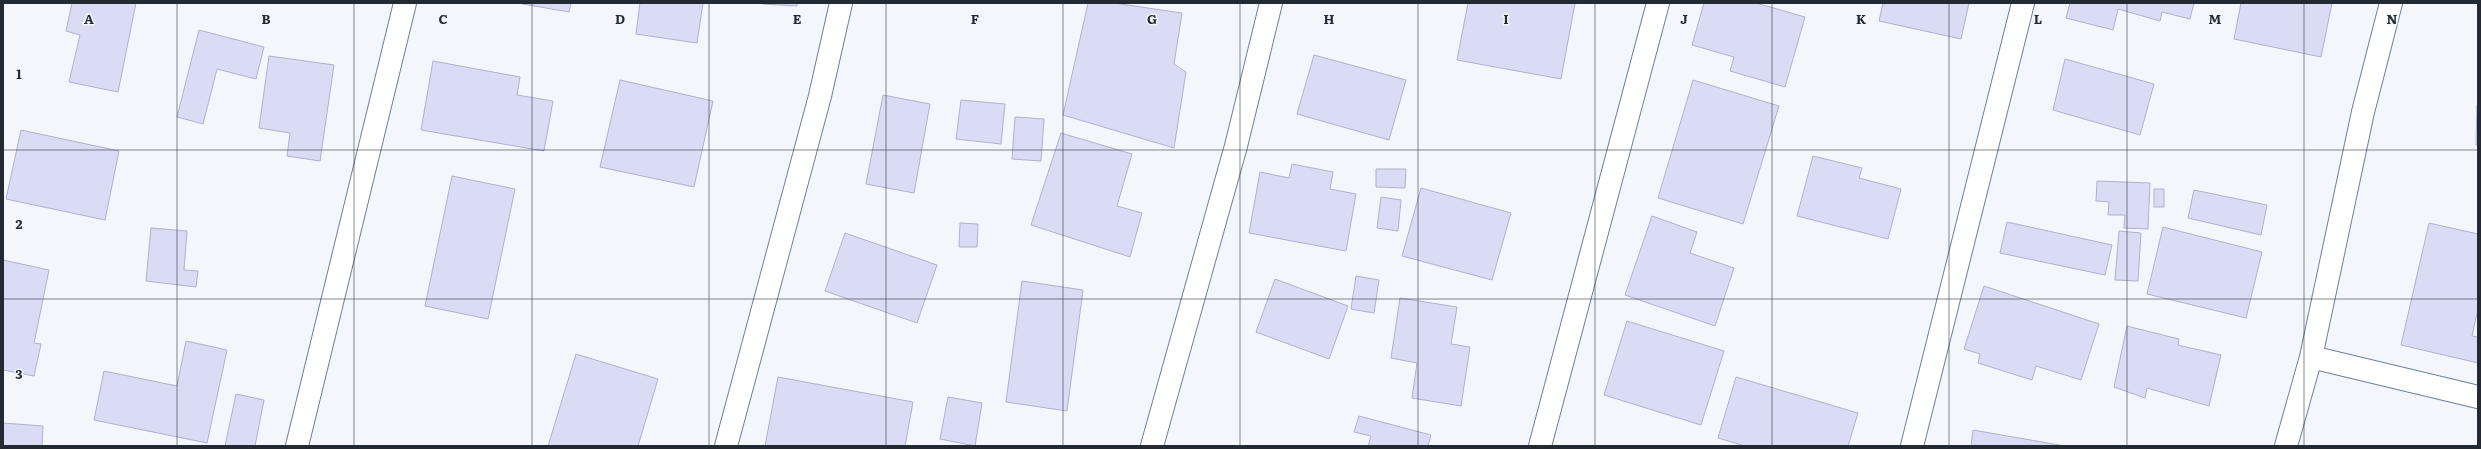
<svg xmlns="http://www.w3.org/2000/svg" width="2481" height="449" font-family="Literata,serif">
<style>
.building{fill:#dadbf4;stroke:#b0b1cc}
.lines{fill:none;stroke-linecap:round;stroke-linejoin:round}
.minor-casing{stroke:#6f8096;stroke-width:24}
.minor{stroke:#fff;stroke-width:22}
.grid{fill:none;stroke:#232a33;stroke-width:1;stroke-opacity:0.55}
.grid-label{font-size:13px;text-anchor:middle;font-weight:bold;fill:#232a33;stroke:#f3f7fc;stroke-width:3;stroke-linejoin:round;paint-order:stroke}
</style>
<rect width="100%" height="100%" fill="#f3f7fc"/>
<path class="building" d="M72 3H136L118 92 69 82 80 35 66 31Z
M517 3H571L569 12Z
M640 3H703L697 43 636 34Z
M763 3H797V6L763 4Z
M1088 3H1114L1182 13 1174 64 1186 72 1174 148 1063 115Z
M1468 3H1575L1561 79 1457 60Z
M1704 3H1756L1805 17 1785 87 1730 71 1734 57 1692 45Z
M1883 3H1969L1961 39 1879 21Z
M2070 3H2194L2190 19 2162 12 2160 21 2118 9 2113 30 2066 18Z
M2241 3H2332L2321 57 2234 39Z
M199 30 264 47 256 79 217 69 203 124 177 117Z
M1314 55 1406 80 1389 140 1297 114Z
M269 56 334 65 320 161 287 156 290 133 259 128Z
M2065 59 2154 84 2140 135 2053 110Z
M433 61 520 77 517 95 553 101 544 151 421 130Z
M620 80 713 101 694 187 600 167Z
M1693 80 1779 106 1743 224 1658 198Z
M883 95 930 104 914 193 866 184Z
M961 100 1005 104 1001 144 956 139Z
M2477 105H2478V145H2476Z
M1015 117 1044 119 1041 161 1012 159Z
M21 130 119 151 105 220 6 199Z
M1061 133 1132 154 1117 206 1142 213 1130 257 1031 225Z
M1813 156 1862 168 1859 178 1901 189 1888 239 1797 216Z
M1292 164 1333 172 1330 189 1356 194 1346 251 1249 233 1260 172 1289 178Z
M1376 169H1406L1405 188 1376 187Z
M452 176 515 189 488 319 425 306Z
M2097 181 2150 183 2148 229 2124 228 2125 215H2108L2109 202 2096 201Z
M1421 188 1511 213 1492 280 1402 256Z
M2154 189H2164V207H2154Z
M2194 190 2267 205 2261 235 2188 218Z
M1381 197 1401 200 1398 231 1377 228Z
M1652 216 1697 232 1690 253 1734 268 1715 326 1625 295Z
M2007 222 2112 245 2105 275 2000 253Z
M960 223 978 224 977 247H959Z
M2429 223 2478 234V309L2472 336 2478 337V363L2401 345Z
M2163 227 2262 252 2246 318 2147 294Z
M151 228 187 231 184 270 198 271 196 287 146 281Z
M2119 231 2141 233 2138 281 2115 280Z
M845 233 937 265 917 323 825 291Z
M3 260 49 270 34 343 41 344 34 376 3 370Z
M1356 276 1379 280 1374 313 1351 309Z
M1275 279 1348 306 1329 359 1256 332Z
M1022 281 1083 290 1067 411 1006 402Z
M1984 286 2099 324 2081 380 2036 366 2032 380 1978 363 1980 354 1964 349Z
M1400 298 1457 307 1451 344 1470 347 1461 406 1412 398 1417 363 1391 358Z
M1627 321 1724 351 1701 425 1604 395Z
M2127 326 2179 339 2178 345 2221 355 2209 406 2147 388 2145 398 2114 387Z
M186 341 227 350 207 443 94 420 104 371 177 386Z
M576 354 658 379 638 446H548Z
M778 377 913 402 905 446H765Z
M1736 377 1858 413 1848 446H1745L1718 438Z
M236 394 264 400 255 446H225Z
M948 397 982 403 975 446 940 439Z
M1359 416 1431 435 1428 446H1368L1371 436 1354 432Z
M3 423 43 426 42 446H3Z
M1973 430 2065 446H1971Z"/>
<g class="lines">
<g class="minor-casing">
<path id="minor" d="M2311 357 2478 397
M297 446 405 3
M726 446 820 96 841 3
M1152 446 1236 146 1271 3
M1540 446 1658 3
M1912 446 2023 3
M2286 446 2311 357 2363 112 2391 3"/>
</g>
<use href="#minor" class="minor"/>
</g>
<path class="grid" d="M177 3V446M354 3V446M532 3V446M709 3V446M886 3V446M1063 3V446M1240 3V446M1418 3V446M1595 3V446M1772 3V446M1949 3V446M2127 3V446M2304 3V446M3 150H2478M3 299H2478"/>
<g class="grid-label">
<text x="89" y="24">A</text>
<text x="266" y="24">B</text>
<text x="443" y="24">C</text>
<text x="620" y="24">D</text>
<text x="797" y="24">E</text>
<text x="975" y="24">F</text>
<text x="1152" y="24">G</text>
<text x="1329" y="24">H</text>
<text x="1506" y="24">I</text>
<text x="1684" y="24">J</text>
<text x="1861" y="24">K</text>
<text x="2038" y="24">L</text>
<text x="2215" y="24">M</text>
<text x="2392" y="24">N</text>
<text x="19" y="79">1</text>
<text x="19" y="229">2</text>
<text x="19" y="379">3</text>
</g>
<rect width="2481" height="449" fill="none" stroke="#232a33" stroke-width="8"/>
</svg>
